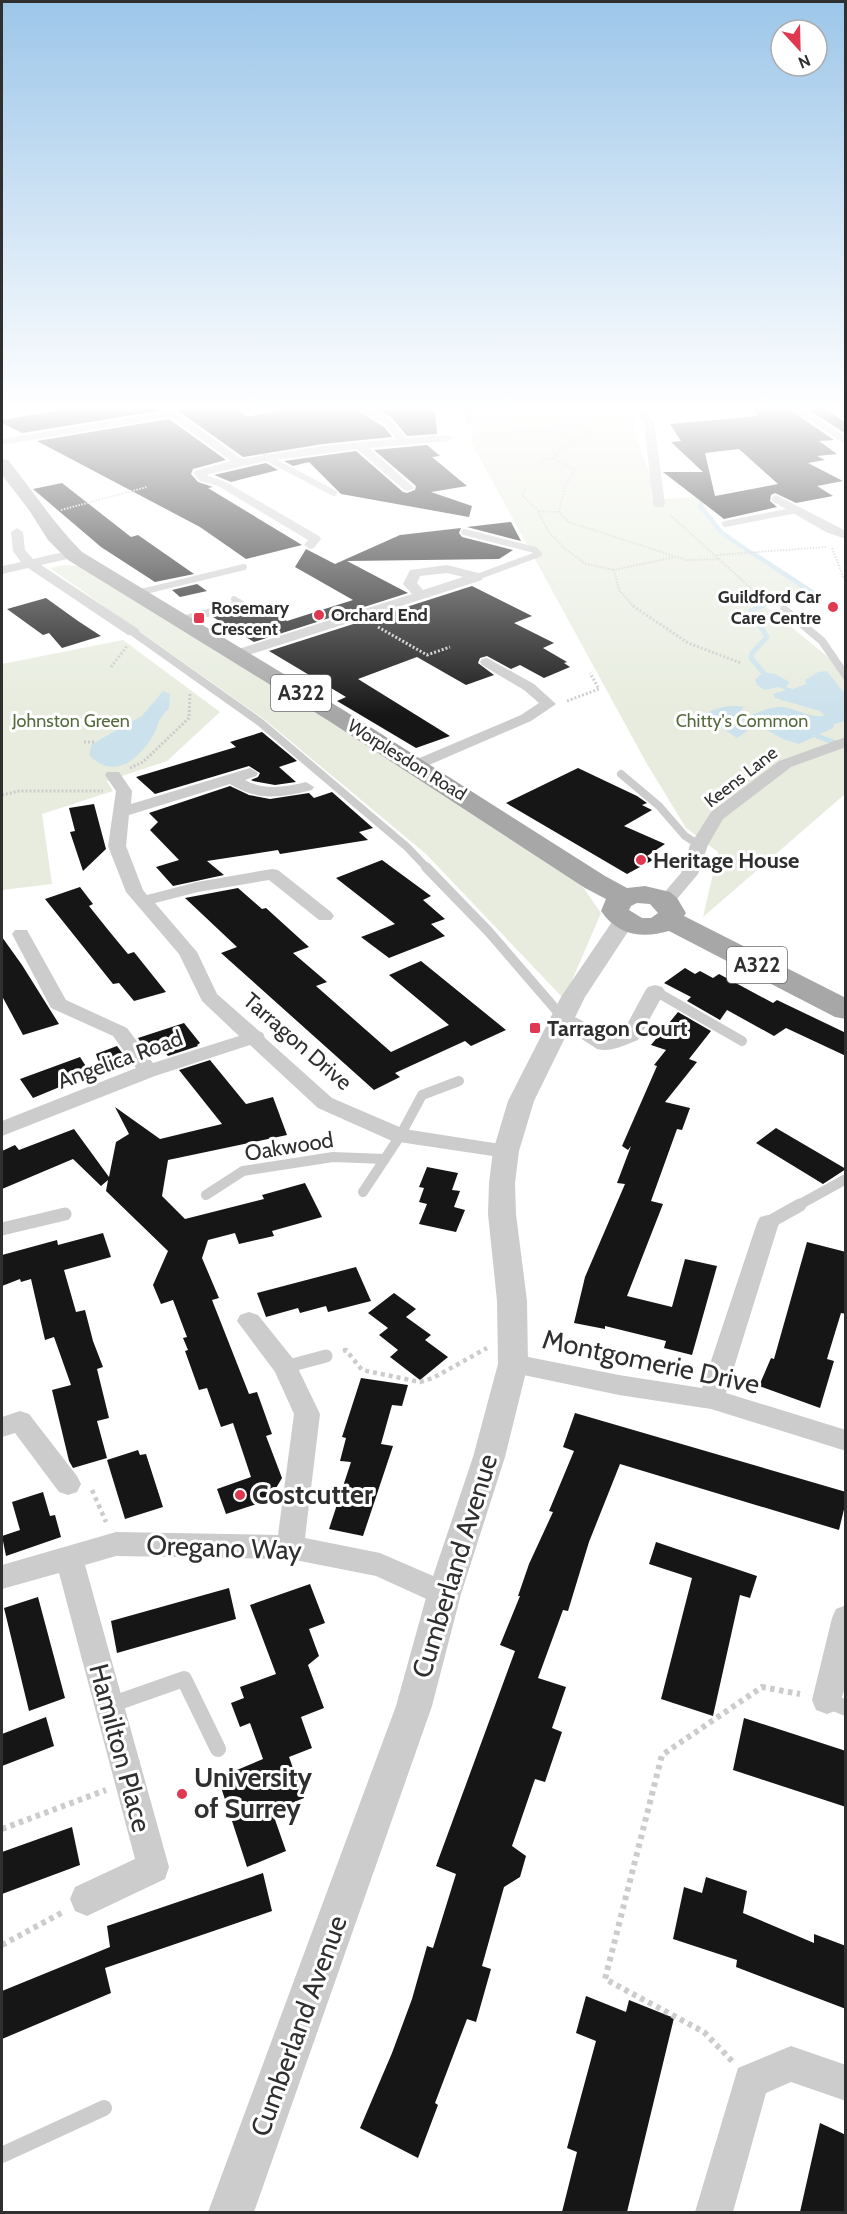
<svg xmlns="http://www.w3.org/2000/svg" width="847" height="2214" font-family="Cabin,sans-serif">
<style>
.green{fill:#e7ecde}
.water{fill:#cbe1eb}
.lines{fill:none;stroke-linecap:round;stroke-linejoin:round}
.stream-far1{stroke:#cbe1eb;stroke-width:4.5}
.stream{stroke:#cbe1eb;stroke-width:5}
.building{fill:#161616;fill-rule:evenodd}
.path-far3{stroke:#ccc;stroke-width:2;stroke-dasharray:1.5 1.5;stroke-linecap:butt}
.path-far2{stroke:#ccc;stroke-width:3;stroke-dasharray:2 2;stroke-linecap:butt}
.path-far1{stroke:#ccc;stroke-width:4.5;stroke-dasharray:4 4;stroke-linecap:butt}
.path{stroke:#ccc;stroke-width:6;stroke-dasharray:4.5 4.5;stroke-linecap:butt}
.service-far4{stroke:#ccc;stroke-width:6}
.service-far3{stroke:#ccc;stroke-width:8}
.service-far2{stroke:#ccc;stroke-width:10}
.service-far1{stroke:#ccc;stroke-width:13}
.service{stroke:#ccc;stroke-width:16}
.minor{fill:#ccc;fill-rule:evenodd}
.tertiary{fill:#ccc;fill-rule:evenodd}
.primary{fill:#a7a7a7;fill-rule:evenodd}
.poi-dot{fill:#e03851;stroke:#fff;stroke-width:2}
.labels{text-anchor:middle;stroke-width:6;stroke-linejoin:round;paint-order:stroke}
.far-poi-label{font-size:18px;font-weight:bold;fill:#2f2f2f;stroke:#fff;text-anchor:start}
.far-park-label{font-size:18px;fill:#566a3e;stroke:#fff}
.far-street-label{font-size:18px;fill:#2f2f2f;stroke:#fff}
.shield{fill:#fff;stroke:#6d6d6d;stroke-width:1.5}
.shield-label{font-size:21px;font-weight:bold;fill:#2f2f2f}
.poi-label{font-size:22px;font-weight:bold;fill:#2f2f2f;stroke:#fff;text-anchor:start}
.street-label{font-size:22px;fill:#2f2f2f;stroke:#fff}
.near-street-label{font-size:27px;fill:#2f2f2f;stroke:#fff}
.near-poi-label{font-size:27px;font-weight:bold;fill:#2f2f2f;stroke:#fff;text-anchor:start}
</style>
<rect width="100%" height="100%" fill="#fff"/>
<path class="green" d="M475 405H623L636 417 634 432 651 477V500L698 497 724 534 809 590 757 599 845 671V794L703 917 718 852 686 828 647 764 471 442Z
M64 565 80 566 313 707 580 883 601 913 564 999 426 854 265 720 50 568Z
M123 640 220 712 167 761 107 781 113 791 42 814 52 884 2 890V664Z"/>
<path class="water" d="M827 671 845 694V721L834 724 833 728 799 744 783 739 747 719 740 721 747 731 737 738 722 728 696 726C700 710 729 703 744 707L739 713 746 717C758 713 769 706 783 707 797 709 809 718 825 716L820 711 775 698 773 694 786 690 779 687 765 690 757 685 755 680 763 672 775 674 788 681 789 683 786 687 793 689 806 684 805 680 818 672Z
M163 691 170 694 169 708C166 712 162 715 160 719 158 723 157 728 155 732 141 758 115 782 89 755L92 744 142 716Z"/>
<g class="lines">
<path class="stream-far1" d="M705 496 700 506 722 533 751 553
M754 554 812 592 771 601 759 607"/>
<path class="stream" d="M762 606 751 611 767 637 752 653 751 658 763 672
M817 736 841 745"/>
</g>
<path class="building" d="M58 405H155L158 411 22 433 2 423V420L62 410Z
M170 405H232L247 417 304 405 313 407 349 405 384 427 392 437 323 444 243 457Z
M368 405H434L432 411H435L437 434 407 436 391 417Z
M750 405H783L834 440 819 441 837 454 817 456 825 460 808 463 843 481 817 486 833 496 796 503 775 493 771 495 770 501 777 507 724 519 663 472H703L671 442 681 441 670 424 758 416ZM739 449 778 484 715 496 705 453Z
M801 405H820L846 423V434Z
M169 419 226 460 193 469 191 474 198 482 213 487 208 488 302 545 246 559 200 527 37 441Z
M427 445 440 456 432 457 467 486 431 492 472 506 469 517 341 494 309 462 293 466 284 461 356 451 403 492 407 493 415 490 416 486 374 450Z
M266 463 278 470 231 482 214 475Z
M62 483 131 537 138 535 194 574 155 582 101 547 33 489Z
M511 522 521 541 467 527Z
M461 528 459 533 462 537 513 550 499 559 347 561 408 593 254 642 213 617 254 603 287 621 353 600 295 567 306 549 335 564 400 535Z
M197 584 207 591 180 597 172 590Z
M472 586 532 616 514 623 554 643 543 648 567 662 564 663 570 667 544 678 520 665 511 669 487 656 480 658 478 663 494 675 466 685 417 657 358 679 450 736 416 748 337 701 346 697 269 651Z
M46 598 78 621 101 636 62 648 49 633 43 635 7 609Z
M262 732 297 761 279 767 296 782 275 785 253 781 251 780 258 777 260 773 249 766 155 794 136 777 236 747 230 742Z
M578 768 637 796 647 803 642 805 652 810 624 826 665 844 647 856 653 860 627 874 506 803Z
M230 786 249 795 270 799 309 793 314 798 332 792 373 828 359 832 368 840 280 854 278 850 207 861 224 875 173 886 156 867 179 860 150 830 158 822 149 813Z
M94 804 106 849 83 871 70 832 75 831 69 808Z
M382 860 431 896 423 900 445 919 431 924 445 936 389 958 361 937 395 924 336 878Z
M80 887 93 904 89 906 109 931 128 954 134 952 166 992 134 1001 119 983 113 984 45 899Z
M238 888 262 909 266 908 309 947 293 953 327 982 316 986 391 1052 449 1025 389 975 421 961 506 1030 471 1046 465 1041 395 1073 400 1077 374 1090 221 953 237 947 185 898Z
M2 937 22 965 59 1024 23 1035 2 996Z
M685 968 695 974 700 971 713 978 719 974 773 1003 777 1000 846 1033V1056L786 1028 774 1036 727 1010 720 1020 687 1001 691 997 664 983Z
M678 1012 711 1031 689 1059 697 1062 665 1102 690 1108 682 1130 677 1129 651 1201 663 1204 627 1296 672 1307 685 1259 717 1266 692 1355 664 1348 666 1341 605 1326V1329L574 1323 585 1277 625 1184 617 1183 631 1146 628 1150 622 1146 657 1066 654 1065 666 1050 651 1045Z
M184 1023 200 1043 197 1045 198 1046 168 1056 163 1050 149 1055 138 1038Z
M117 1046 129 1062 102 1071 96 1054Z
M80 1057 91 1074 33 1098 20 1079Z
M210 1060 246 1104 273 1097 287 1135 168 1160 162 1196 185 1219 264 1199 262 1195 305 1183 322 1217 272 1231 274 1236 239 1244 235 1233 208 1240 202 1258 219 1298 212 1300 249 1394 257 1392 272 1434 266 1436 282 1478 269 1500 226 1514 217 1489 251 1477 233 1423 221 1427 207 1388 199 1390 185 1351 188 1350 183 1338 187 1337 173 1300 161 1304 153 1285 168 1251 106 1191 108 1180 101 1186 73 1159 2 1189V1151L15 1145 19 1150 74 1129 109 1177 116 1142 129 1134 115 1107 160 1139 222 1124 179 1070Z
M776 1128 846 1169 823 1184 756 1143Z
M427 1167 458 1173 452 1190 460 1191 454 1207 465 1210 456 1232 419 1224 427 1204 419 1202 424 1188 419 1187Z
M103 1233 111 1257 64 1270 76 1312 85 1310 93 1341 103 1367 97 1369 109 1418 97 1421 107 1458 73 1468 69 1461 52 1390 71 1385 54 1337 45 1340 31 1279 21 1282 20 1279 2 1286V1255L57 1240 58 1245Z
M807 1242 846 1252V1314L841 1313 827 1359 834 1361 820 1408 759 1386 771 1358 774 1359Z
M356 1267 371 1301 328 1312 326 1306 300 1313 298 1308 266 1317 257 1293Z
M394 1293 416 1309 406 1317 431 1335 425 1340 448 1357 420 1380 390 1357 398 1350 379 1335 388 1328 368 1313Z
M361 1378 408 1385 402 1406 392 1405 381 1444 393 1446 363 1536 329 1529 351 1462 340 1461 346 1438 342 1437Z
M575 1413 846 1492V1501L839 1530 620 1464 589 1542 568 1611 563 1610 538 1678 566 1687 552 1728 562 1732 545 1782 535 1779 512 1846 526 1856 520 1877 504 1887 482 1966 491 1969 476 2022 467 2019 435 2103 438 2105 418 2158 360 2128 392 2053 412 1999 427 1946 433 1948 456 1874 436 1866 515 1651 500 1645 520 1596H518L529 1564 553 1512 549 1511 574 1451 563 1447Z
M138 1450 140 1455 146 1454 163 1507 125 1519 107 1460Z
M43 1492 50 1516 55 1515 61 1537 6 1556 2 1536 20 1530 12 1502Z
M656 1542 757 1576 750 1598 740 1595 713 1716 661 1699 692 1578 649 1564Z
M310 1584 325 1623 309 1629 319 1656 308 1665 324 1708 301 1717 312 1748 289 1757 304 1798 272 1811 286 1851 247 1867 218 1778 263 1759 250 1723 240 1727 231 1703 244 1698 240 1687 276 1674 250 1605Z
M229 1588 236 1619 117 1653 111 1621Z
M38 1597 65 1698 29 1711 4 1608Z
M46 1717 54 1746 2 1766V1734Z
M744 1718 846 1751V1807L733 1770Z
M72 1827 80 1865 2 1894V1852Z
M263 1873 272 1911 105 1968 111 1993 2 2039V1991L110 1947 107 1926Z
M706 1877 747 1891 743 1913 814 1943V1934L846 1946V2009L736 1967 737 1960 673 1939 684 1887 702 1893Z
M586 1996 626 2012 629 2000 674 2018 627 2212H562L577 2152 567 2148 596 2041 576 2033Z
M820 2123 846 2135V2212H800Z"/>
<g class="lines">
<path class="path-far3" d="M578 423 591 432 561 448 553 458 575 470 565 486 559 512 569 522 686 560 721 559
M546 429 579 440
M473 438 578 423 621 408
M541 465 543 460 553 458
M525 488 522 495 538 511 548 531 564 548 586 564 614 570
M61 510 147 487
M539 511 559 512
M670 515 753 590 771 601
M832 548 845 581
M717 555 826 547
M634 607 619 590 614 570 675 557"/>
<path class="path-far2" d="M633 606 688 643 741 663
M378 627 427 655 450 647
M111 667 127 646
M567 701 599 689 590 673
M84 742H95
M130 768 143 762 189 718 190 693
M2 795 19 791H103"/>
<path class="path-far1" d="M343 1351 346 1350 362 1370 420 1382 433 1378 487 1348
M92 1490 106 1522"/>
<path class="path" d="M2 1829 106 1790
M2 1945 63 1912
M732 2061 704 2032 605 1979 662 1755 762 1687 800 1694"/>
<path class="service-far4" d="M469 421 470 405
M265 457 334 493
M725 524 797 510
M464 532 535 550 539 554 477 577
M137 593 244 567
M227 607 241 603 234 599"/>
<path class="service-far3" d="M784 609 822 641 846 676
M182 620 232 606
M133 632 261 723 407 847 427 868
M621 774 659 806 685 836 699 845"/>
<path class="service-far2" d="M426 867 489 932 564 1019
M655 991 742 1041
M363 1192 400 1136 422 1095 459 1081
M206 1195 243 1171 333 1157 385 1159
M797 1206 846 1179"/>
<path class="service-far1" d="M768 1223 800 1205
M2 1229 65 1214
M285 1367 326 1356"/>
<path class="service" d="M827 1700 846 1708
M110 1705 184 1679 218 1749
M2 2155 104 2108"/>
<path class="minor" d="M158 405H166L242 459 323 446 396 439 386 425 351 405C375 405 393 419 406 438L448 435 453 438 448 441 369 448 412 486 414 488 408 491 404 490 357 449 260 462 206 475 226 482 319 536 321 539 314 548 310 549 304 545 308 540 218 486 200 481 193 473 195 471 231 461 170 417 2 445V439L163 412 157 407Z
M631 405H641L654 422 665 504 663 507H655L653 504 644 422Z
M785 405H797L846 437V445Z
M776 495 846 531V539L826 532 772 501V497Z
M17 528 23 532 25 550 33 559 72 550 76 551 78 554 76 557 41 565 138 629 140 632 138 635H128L28 568 2 574V566L21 562 13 551 11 532Z
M447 565 482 574 483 577 482 580 242 657 237 658 230 654 232 651 412 594 403 584 410 570ZM447 573 463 577 423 590 417 583 420 576Z
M487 658 534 684 556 704 531 721 422 768H410L408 765 410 762 521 715 539 703 524 690 482 665 480 662 482 659Z
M846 737V747L791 767 723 819 708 845 698 874 672 905H660L657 901 681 873 690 845 711 812 779 761Z
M250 768 258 773 256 776 245 780C265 791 285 787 306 782L314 787 312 790C283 798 256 801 230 784L129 815 126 846 143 890 147 895 197 882 272 869 278 870 331 912 334 916 331 920H319L269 880 198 892 155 903 197 952 217 994 259 1031 263 1033 265 1038 332 1098 404 1129 514 1146 517 1151 514 1156 506 1158 392 1141 318 1108 250 1045 155 1076 2 1136V1121L136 1068 113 1036 51 1008 12 934 15 930H27L66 1000 127 1028 153 1063 239 1036 202 1001 179 954 126 892 108 846 116 791 105 775 107 772H119L132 791 131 804Z
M655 985 662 987 665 991 638 1040C625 1045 610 1053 597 1049L557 1023 554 1019 557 1015C574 1010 592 1029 606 1037L623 1032 645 991 648 987Z
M768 1215 776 1217 779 1223 726 1393 846 1430V1451L711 1409 619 1395 504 1371 501 1364 504 1357 513 1354 619 1375 702 1388 757 1223 760 1217Z
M249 1312 258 1315 294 1360 320 1414 305 1538 380 1553 454 1585 458 1594 454 1603 444 1607 376 1576 290 1559 116 1556 85 1565 169 1867 165 1879 87 1916 75 1911 70 1899 75 1887 135 1859 59 1573 2 1589V1565L116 1532 278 1535 294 1414 275 1372 237 1321 240 1315Z
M20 1411 29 1414 77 1476 81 1484 77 1492 68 1495 59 1492 15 1433 2 1437V1417Z
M846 1605V1684L838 1710 827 1714 816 1710 812 1700 832 1618 836 1609Z
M791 2046 846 2065V2101L791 2082 766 2093 733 2212H695L738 2068Z"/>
<path class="tertiary" d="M624 914 632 916 635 921 585 997 534 1101 519 1151 515 1183 516 1214 527 1301 528 1364 505 1457 461 1594 432 1706 254 2212H208L396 1706 427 1594 473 1457 498 1364 497 1301 488 1214 489 1183 493 1151 508 1101 561 997 616 916Z"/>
<path class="primary" d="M2 459 8 460C33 491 54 524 82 552L345 711 605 876 627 888 645 886 670 892 677 898 686 913 684 916 846 998V1019L835 1017 669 931C642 939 617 935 601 911L606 899 585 888 329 721 68 560 48 540 29 510 2 475ZM637 903 650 904 658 913 651 918H642L629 910 631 906Z"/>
</g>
<linearGradient id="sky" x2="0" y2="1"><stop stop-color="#9cc6e9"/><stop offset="0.57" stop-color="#fff"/><stop offset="1" stop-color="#fff" stop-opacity="0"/></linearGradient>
<rect width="847" height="715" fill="url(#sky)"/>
<g class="poi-dot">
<circle cx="833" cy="607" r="6"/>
<circle cx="319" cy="615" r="6"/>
<rect x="193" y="612" width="12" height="12" rx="3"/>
<circle cx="641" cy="860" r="6"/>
<rect x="529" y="1022" width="12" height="12" rx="3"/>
<circle cx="240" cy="1495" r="6"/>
<circle cx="182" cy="1794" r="6"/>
</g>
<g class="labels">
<g class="far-poi-label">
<text x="821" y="603" text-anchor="end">Guildford Car<tspan x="821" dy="21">Care Centre</tspan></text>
<text x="211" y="614">Rosemary<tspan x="211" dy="21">Crescent</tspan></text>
<text x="331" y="621">Orchard End</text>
</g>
<g class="far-park-label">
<text x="71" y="727">Johnston Green</text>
<text x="742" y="727">Chitty's Common</text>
</g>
<g class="far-street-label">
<text transform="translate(407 760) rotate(32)" y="6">Worplesdon Road</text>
<text transform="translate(741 777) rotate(-38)" y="6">Keens Lane</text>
</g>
<g class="shield">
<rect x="271" y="675" width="60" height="36" rx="4.5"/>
<rect x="727" y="947" width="60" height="36" rx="4.5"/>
</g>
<g class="shield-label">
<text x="301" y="700">A322</text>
<text x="757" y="972">A322</text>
</g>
<g class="poi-label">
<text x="653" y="868">Heritage House</text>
<text x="547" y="1036">Tarragon Court</text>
</g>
<g class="street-label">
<text transform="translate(298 1041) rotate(41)" y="8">Tarragon Drive</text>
<text transform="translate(120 1059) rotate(-20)" y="8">Angelica Road</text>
<text transform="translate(289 1146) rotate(-9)" y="8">Oakwood</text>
</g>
<g class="near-street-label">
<text transform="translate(651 1362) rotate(12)" y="9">Montgomerie Drive</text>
<text transform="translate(224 1548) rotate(2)" y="9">Oregano Way</text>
<text transform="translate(455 1566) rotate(-73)" y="9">Cumberland Avenue</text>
<text transform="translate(120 1748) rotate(75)" y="9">Hamilton Place</text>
<text transform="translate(299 2026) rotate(-70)" y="9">Cumberland Avenue</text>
</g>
<g class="near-poi-label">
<text x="252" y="1504">Costcutter</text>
<text x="194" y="1787">University<tspan x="194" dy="31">of Surrey</tspan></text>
</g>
</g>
<rect width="847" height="2214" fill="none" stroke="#2f2f2f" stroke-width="6"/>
<g transform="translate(799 48) rotate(158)"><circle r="28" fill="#ffffff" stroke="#acacac" stroke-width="1.5"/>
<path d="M0-4.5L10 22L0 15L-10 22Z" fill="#e03851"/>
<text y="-9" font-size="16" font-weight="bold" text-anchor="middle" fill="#2f2f2f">N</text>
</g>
</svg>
